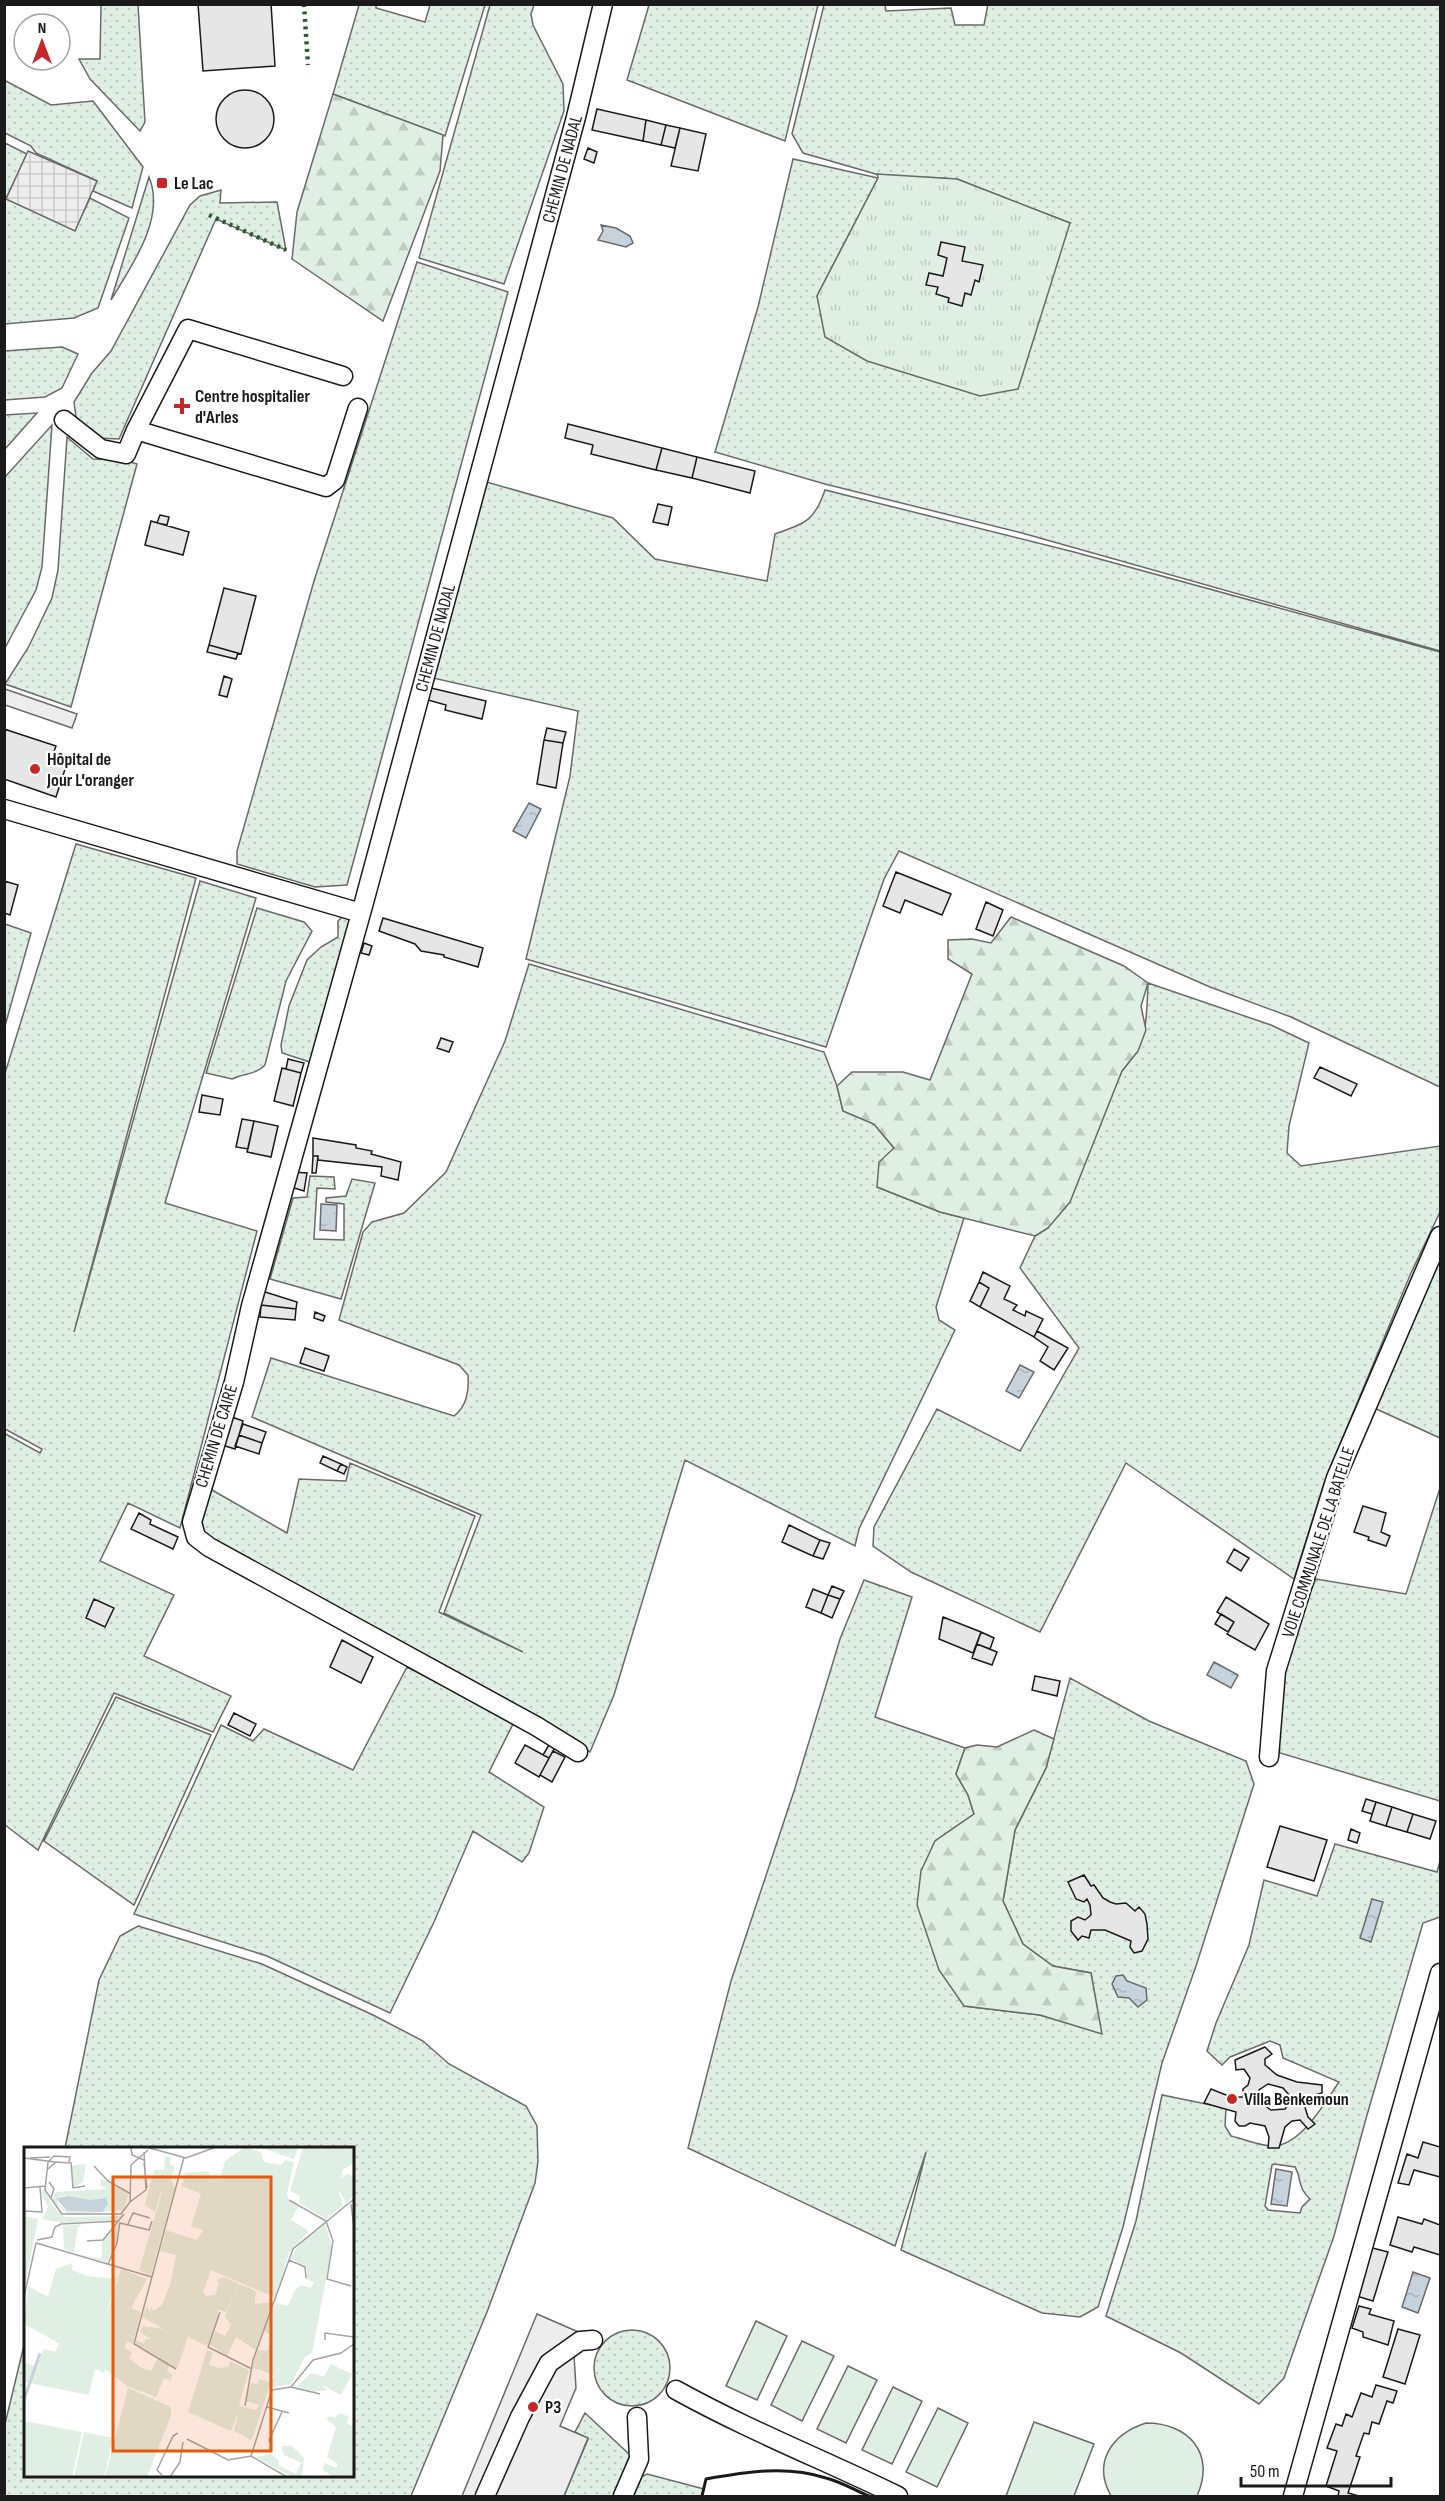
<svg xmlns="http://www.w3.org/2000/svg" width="1445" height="2501" font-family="'Sofia Sans Condensed',sans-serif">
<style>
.grass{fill:url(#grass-dots);stroke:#6a6a6a;stroke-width:1.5;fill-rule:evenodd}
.forest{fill:url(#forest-firs);stroke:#6a6a6a;stroke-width:1.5}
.park{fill:url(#park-tufts);stroke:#6a6a6a;stroke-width:1.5}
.garden{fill:#e0efe3;stroke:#6a6a6a;stroke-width:1.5}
.parking{fill:#ededed;stroke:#6a6a6a;stroke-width:1.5}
.plaza{fill:url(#plaza-grid);stroke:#6a6a6a;stroke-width:1.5}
.water{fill:url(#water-ripples);stroke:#6a6a6a;stroke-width:1.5}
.building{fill:#e6e6e6;stroke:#1a1a1a;stroke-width:1.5;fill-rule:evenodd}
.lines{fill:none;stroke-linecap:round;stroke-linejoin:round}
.minor-casing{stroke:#1a1a1a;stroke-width:21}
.minor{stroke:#fff;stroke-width:18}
.hedge{stroke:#2b5a34;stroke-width:4.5;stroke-dasharray:3 4.5;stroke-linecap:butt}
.wall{stroke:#1a1a1a;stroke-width:3}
.poi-dot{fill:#c62828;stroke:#fff;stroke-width:2}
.labels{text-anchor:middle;stroke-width:4.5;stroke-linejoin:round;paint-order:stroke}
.street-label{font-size:18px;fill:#1a1a1a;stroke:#fff}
.poi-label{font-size:18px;font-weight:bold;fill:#1a1a1a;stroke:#fff;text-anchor:start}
.inset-river{fill:none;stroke:#c6d2dc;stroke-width:3}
.inset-road{fill:none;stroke:#a3a3a3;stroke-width:1.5}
.view{fill:#e8590c;fill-opacity:0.15;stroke:#e8590c;stroke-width:3}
.inset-edge{fill:none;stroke:#1a1a1a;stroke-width:3}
</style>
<defs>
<pattern id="grass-dots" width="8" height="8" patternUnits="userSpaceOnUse" patternTransform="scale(1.5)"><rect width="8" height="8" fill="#e0efe3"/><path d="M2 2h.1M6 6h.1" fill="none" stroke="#c0ccc2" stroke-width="1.8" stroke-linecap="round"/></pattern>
<pattern id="forest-firs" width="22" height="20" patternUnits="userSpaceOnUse" patternTransform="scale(1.5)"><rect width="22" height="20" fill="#e0efe3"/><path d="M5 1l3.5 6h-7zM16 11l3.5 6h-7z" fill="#c0ccc2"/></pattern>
<pattern id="park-tufts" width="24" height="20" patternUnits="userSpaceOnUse" patternTransform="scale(1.5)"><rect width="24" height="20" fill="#e0efe3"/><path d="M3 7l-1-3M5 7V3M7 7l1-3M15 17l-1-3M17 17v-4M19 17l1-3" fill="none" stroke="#c0ccc2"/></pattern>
<pattern id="plaza-grid" width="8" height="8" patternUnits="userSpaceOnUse" patternTransform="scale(1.5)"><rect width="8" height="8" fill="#ededed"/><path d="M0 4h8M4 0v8" fill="none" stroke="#cbcbcb"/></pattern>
<pattern id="water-ripples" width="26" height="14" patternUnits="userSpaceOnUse" patternTransform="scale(1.5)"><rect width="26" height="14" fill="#c6d2dc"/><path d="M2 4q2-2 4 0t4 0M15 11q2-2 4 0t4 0" fill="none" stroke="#aab4bc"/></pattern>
</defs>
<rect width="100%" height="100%" fill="#fff"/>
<path class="grass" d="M988 4 1440 5V651L1022 533 825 484 715 452 758 307 793 159 878 178 817 296 1070 223 957 179 879 175 803 153 792 134 824 5H885L886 11 951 8 955 25H984Z
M101 5H138L145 122 140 131 90 79 79 59H100Z
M359 5H376V8L425 22 430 5H485L445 136 333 94Z
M490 5H534L531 14 533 25 563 84 564 111 504 284 419 258Z
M649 5H818L785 141 627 80Z
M4 80 51 105 93 101 143 167 132 208 93 191 97 181 36 153 31 146 5 133Z
M5 143 27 154 6 199 75 230 90 198 129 218 98 308 74 318 5 324Z
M149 177C166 218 132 265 111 300Z
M221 190 220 203 277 202 286 250 216 219 119 439 98 438 87 430 76 417 74 402 92 373 111 351 190 205 200 196Z
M417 262 508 292 347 885 315 887 237 864V851L314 581Z
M62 347 78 354 62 388 45 397 5 400V351Z
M37 413 5 449V415Z
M52 425 42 567 36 590 5 648V477Z
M67 437 93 459 123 460 137 464 71 707 5 684 28 648 52 598 58 570Z
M483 481 613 518 655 559 767 581 775 534C805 523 814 522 825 490L1074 552 1440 652V1087L1291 1017 1210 987 899 851 884 879 826 1047 526 959 570 776 578 711 433 678Z
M76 844 196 878 74 1332 200 881 256 898 165 1203 257 1231 180 1528 128 1503 100 1561 174 1595 144 1656 231 1696 213 1732 114 1693 38 1850 5 1825 4 1433 40 1453 42 1449 5 1429V1073Z
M257 908 304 922 312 931 286 981 265 1065C256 1075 243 1073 232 1079L206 1073Z
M343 916 356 918 313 1063 282 1053 281 1045 289 1006 307 960 321 947 338 937V921Z
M5 924 31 933 5 1026 4 924Z
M529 964 824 1052 837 1086 843 1111 874 1124 894 1148 877 1187 940 1212 964 1218 936 1307 939 1320 955 1330 859 1529 855 1546 685 1460 614 1695 590 1752 550 1727 203 1536C202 1521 198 1500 212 1490L287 1533 299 1479 346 1481 350 1463 475 1516 439 1612 523 1652 444 1613 481 1515 252 1417 271 1358 454 1416C467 1406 469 1391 468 1375L459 1365 339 1320 363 1232 372 1222 404 1213 446 1172 505 1041Z
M1148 983 1271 1025 1309 1043 1289 1126 1287 1153 1301 1166 1440 1146V1212L1411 1273 1324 1483 1294 1579 1126 1463 1040 1632 911 1572 873 1546 874 1527 937 1409 1020 1451 1079 1348 1020 1268 1035 1236 1048 1228 1122 1071C1149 1038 1146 1024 1148 983Z
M310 1176 334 1177 335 1189 317 1188 314 1239 344 1240V1204L326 1202V1198L346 1196 352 1179 375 1183 341 1299 270 1279 293 1198 307 1197Z
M1440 1250V1438L1372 1407Z
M1440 1488V1801L1280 1753C1265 1706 1296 1622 1316 1579L1406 1594Z
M864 1580 912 1597 875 1717 965 1748 956 1774 968 1795 974 1814 935 1841 964 2006 1040 2015 1101 2033 1091 1973 1053 1966 1023 1944 1003 1901 1015 1830 1046 1768 1070 1678 1149 1721 1246 1761 1254 1784 1196 1966 1162 2063 1123 2227 1098 2307 1080 2317 1042 2313 901 2250 926 2152 895 2246 688 2148 731 1981 795 1788 840 1639Z
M407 1667 514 1722 489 1772 544 1807 529 1853 522 1862 473 1831 434 1922 390 2013 267 1956 134 1914 221 1725 253 1741 264 1729 353 1770Z
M116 1697 211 1735 134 1905 44 1841Z
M1335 1844 1437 1872 1440 1861V1917L1423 1923 1367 2115 1334 2236 1284 2378 1259 2404 1181 2353 1106 2316 1136 2221 1162 2095 1226 2108 1225 2126 1231 2136C1244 2139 1260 2146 1273 2146 1301 2146 1325 2102 1339 2082L1283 2058 1280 2045 1270 2041 1230 2057 1222 2065 1207 2051 1216 2023 1249 1945 1264 1880 1317 1896ZM1274 2164 1295 2167C1302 2179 1297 2187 1310 2199L1302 2207 1300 2213 1268 2210 1265 2206 1272 2165Z
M138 1926 262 1964 373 2015 423 2041 449 2064 526 2106 537 2126 538 2161 535 2183 487 2312 411 2496H5V2424L25 2341 26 2476H352V2148H65L99 1980 120 1936Z
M594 2368a38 38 0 1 1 76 0a38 38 0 1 1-76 0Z
M585 2413 630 2455 614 2496H564L588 2439 575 2432Z
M647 2474 704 2489 701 2496H629L639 2478Z"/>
<path class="forest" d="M333 94 443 135 440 171 383 321 292 259 297 212Z
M1011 917 1124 966 1148 983 1141 1006 1146 1030 1138 1051 1122 1071 1070 1202 1048 1228 1035 1236 940 1212 877 1187 879 1162 894 1148 874 1124 843 1111 837 1086 852 1072H903L930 1080 972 974 948 959V940L972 939 991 943Z
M1034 1730 1054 1739 1046 1768 1015 1830 1003 1901 1023 1944 1053 1966 1091 1973 1102 2034 1040 2015 964 2006 939 1970 917 1905 921 1871 935 1841 974 1814 968 1795 956 1774 965 1748 977 1745 997 1747Z"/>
<path class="park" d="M877 174 957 179 1070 223 1018 389 980 396 867 361 825 337 817 296 878 178Z"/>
<path class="garden" d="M756 2321 787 2336 757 2400 726 2386Z
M802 2341 834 2356 802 2421 771 2405Z
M848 2366 877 2380 846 2443 817 2429Z
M893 2387 922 2401 892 2464 862 2450Z
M938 2408 968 2423 937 2487 906 2472Z
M1034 2422 1094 2444 1074 2496H1006Z
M1146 2423C1189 2423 1216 2454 1197 2496H1111C1092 2462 1112 2434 1146 2423Z"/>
<path class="parking" d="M5 689 77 714 72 728 5 705Z
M537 2314 583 2334 574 2355 576 2388 560 2426 588 2438 564 2496H462Z"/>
<path class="plaza" d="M28 151 97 181 75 231 6 199Z"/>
<path class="water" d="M601 225 616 228 630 236 633 243 626 247 598 240 603 231Z
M529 803 541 809 526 838 513 831Z
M321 1204 337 1205 336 1231 320 1230Z
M1020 1365 1034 1372 1019 1398 1006 1391Z
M1214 1662 1238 1675 1231 1688 1207 1675Z
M1372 1899 1383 1902 1371 1942 1360 1938Z
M1123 1975 1127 1981 1146 1988 1147 2000 1138 2007 1129 1998 1118 1997 1112 1984 1116 1976Z
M1276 2169 1292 2172 1287 2206 1271 2204Z
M1413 2272 1430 2278 1418 2313 1402 2307Z"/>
<path class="building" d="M198 4H271L275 66 203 71Z
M216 119a29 29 0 1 1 58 0a29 29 0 1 1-58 0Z
M597 109 646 120 643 141 592 130Z
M646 120 666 125 661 145 643 141Z
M666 125 680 128 675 148 661 145Z
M680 128 706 134 698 171 671 166Z
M588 148 597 152 594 163 584 159Z
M941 242 965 247 962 261 983 265 979 282 975 280 971 295 965 293 962 306 948 302 949 298 936 294 938 287 926 285 929 273 943 276 947 258 938 255Z
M568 424 662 448 656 470 591 454 593 445 565 438Z
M662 448 697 457 692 478 656 470Z
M697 457 755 471 750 493 692 478Z
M658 504 672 507 668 525 653 522Z
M160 515 169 517 167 525 157 523Z
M151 521 189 532 183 555 145 545Z
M224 588 256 596 241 654 209 645Z
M209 645 238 653 236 659 207 652Z
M224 676 232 679 227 697 219 695Z
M431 688 486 701 482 719 445 710 446 705 428 700Z
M547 728 566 732 563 743 544 740Z
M4 729 56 746 53 754 68 760 56 797 4 779Z
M544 740 563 743 556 788 537 784Z
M896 872 951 894 942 915 905 900 900 913 883 906Z
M4 881 18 885 10 915 4 913Z
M986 902 1003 910 993 936 976 929Z
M383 918 483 948 478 967 444 957V955L421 951 415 944 379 931Z
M364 943 372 946 369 955 361 953Z
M441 1038 453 1042 449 1052 437 1048Z
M288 1059 304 1063 301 1073 286 1069Z
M1320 1067 1357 1084 1351 1096 1314 1078Z
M282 1068 301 1073 293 1106 274 1101Z
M202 1095 223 1099 220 1115 199 1112Z
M242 1119 254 1121 248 1149 236 1147Z
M254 1121 278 1126 271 1157 247 1152Z
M313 1138 356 1145V1148L372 1151 371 1154 401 1162 398 1180 381 1176 382 1167 318 1160V1156H313Z
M313 1156H318L316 1173H312Z
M293 1172 307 1173 304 1191 291 1187Z
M983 1272 1010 1286 1004 1299 1017 1305 1013 1310 1025 1316 1026 1311 1043 1319 1034 1337 980 1307 989 1288 979 1282Z
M979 1282 989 1288 980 1307 970 1301Z
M262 1291 297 1302 296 1309 261 1305Z
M261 1305 296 1309 295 1320 260 1317Z
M315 1312 325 1316 323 1321 314 1318Z
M1037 1331 1068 1348 1054 1370 1040 1361 1048 1347 1034 1337Z
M305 1348 329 1356 324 1371 300 1363Z
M232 1417 243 1421 235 1449 222 1445Z
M243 1424 266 1432 262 1443 239 1435Z
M239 1435 262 1443 259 1454 235 1446Z
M323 1456 341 1464 337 1471 320 1463Z
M341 1464 347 1467 344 1474 337 1471Z
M1363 1506 1386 1513 1381 1532 1390 1536 1386 1546 1368 1540 1369 1537 1354 1532Z
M139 1513 151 1520 150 1524 178 1537 173 1549 131 1529Z
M789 1525 820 1540 813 1556 782 1542Z
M820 1540 830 1543 823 1559 813 1556Z
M1234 1549 1249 1558 1241 1571 1227 1562Z
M832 1586 844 1591 840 1599 828 1595Z
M813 1589 828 1595 821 1613 806 1607Z
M828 1595 840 1599 832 1618 821 1613Z
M1226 1597 1269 1624 1255 1650 1227 1634 1234 1622 1217 1612Z
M94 1599 114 1608 105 1627 86 1618Z
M1221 1614 1234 1622 1228 1632 1215 1624Z
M943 1617 981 1632 973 1653 939 1639Z
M981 1632 994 1638 990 1649 977 1644Z
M342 1640 373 1657 361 1683 330 1667Z
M977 1644 997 1652 992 1665 972 1658Z
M1035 1676 1060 1681 1057 1696 1032 1690Z
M234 1713 256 1724 250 1736 228 1725Z
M550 1743 556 1746 549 1758 543 1755Z
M525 1745 549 1758 539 1777 515 1763Z
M553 1751 565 1757 552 1782 540 1775Z
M1366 1799 1376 1802 1372 1814 1362 1811Z
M1376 1802 1392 1807 1386 1826 1370 1821Z
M1392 1807 1413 1814 1407 1832 1386 1826Z
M1413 1814 1436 1821 1430 1839 1407 1832Z
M1280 1826 1327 1840 1314 1881 1267 1867Z
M1351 1829 1360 1833 1357 1843 1348 1840Z
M1084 1875 1091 1886 1094 1885 1103 1898 1110 1902 1116 1904 1126 1903 1135 1911 1139 1907 1145 1914 1147 1924 1148 1939 1142 1951 1134 1953 1130 1947 1131 1941 1105 1930H1091L1089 1938 1082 1936 1078 1940 1071 1931V1921L1078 1917 1085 1920 1091 1915 1090 1905 1087 1899 1084 1902 1076 1899 1068 1882Z
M1265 2047 1272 2054 1265 2059V2065L1277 2075 1297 2082 1322 2085V2093L1307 2097 1304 2104 1308 2117 1315 2124 1308 2129 1300 2120 1292 2121 1285 2127 1279 2148H1268L1269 2137 1265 2126 1250 2123 1245 2126H1239L1235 2121 1236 2112 1204 2103 1211 2089 1231 2097H1243V2089L1248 2085 1250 2078 1244 2069 1236 2070 1235 2060ZM1268 2084 1283 2088 1290 2096 1289 2104 1285 2109 1271 2110 1260 2102 1259 2090Z
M1423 2142 1440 2147V2177L1414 2170 1409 2185 1398 2183 1407 2154 1418 2158Z
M1398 2217 1422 2224 1424 2219 1440 2225V2255L1414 2247 1412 2252 1390 2245Z
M1365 2246 1388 2252 1373 2301 1350 2294Z
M1359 2306 1371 2309 1369 2314 1394 2321 1388 2345 1363 2337V2332L1352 2328Z
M1398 2329 1420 2335 1405 2384 1383 2377Z
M1376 2385 1397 2391 1393 2403 1387 2401 1379 2424 1372 2422 1369 2434 1364 2433 1356 2456 1360 2457 1348 2493 1359 2496H1338L1339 2491 1326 2486 1337 2451 1327 2448 1336 2424 1342 2426 1346 2414 1352 2417 1361 2393 1372 2397Z"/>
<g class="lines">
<g class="minor-casing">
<path id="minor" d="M64 420 101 449 126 454 136 430 326 487 335 480 358 408
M136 430 188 329 343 376
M4 809 361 913
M578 1752 536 1726 209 1547 196 1537 192 1522 234 1382 251 1306 363 906 576 117 603 4
M1269 1757 1276 1671 1336 1478 1440 1236
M676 2390C748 2430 824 2460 898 2496
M485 2496 520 2417 549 2363 580 2341 593 2340
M623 2496 639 2459 637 2417
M1293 2496 1440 1973"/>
</g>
<use href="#minor" class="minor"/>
<path class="hedge" d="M304 4 308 65
M209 215 286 250"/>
<path class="wall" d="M702 2496 706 2479C746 2472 786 2465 826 2478 841 2482 855 2490 869 2496"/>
</g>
<g class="poi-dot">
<rect x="156" y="177" width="12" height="12" rx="3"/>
<path d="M179 397h6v6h6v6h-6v6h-6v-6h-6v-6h6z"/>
<circle cx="35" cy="769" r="6"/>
<circle cx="1232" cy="2099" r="6"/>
<circle cx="533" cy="2407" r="6"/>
</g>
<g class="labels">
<g class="street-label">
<text transform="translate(562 169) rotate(-75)" y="6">CHEMIN DE NADAL</text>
<text transform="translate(435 638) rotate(-75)" y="6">CHEMIN DE NADAL</text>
<text transform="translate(216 1436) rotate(-73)" y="6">CHEMIN DE CAIRE</text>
<text transform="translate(1318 1542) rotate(-72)" y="6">VOIE COMMUNALE DE LA BATELLE</text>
</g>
<g class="poi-label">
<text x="174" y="189">Le Lac</text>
<text x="195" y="402">Centre hospitalier<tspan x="195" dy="21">d'Arles</tspan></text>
<text x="47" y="765">Hôpital de<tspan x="47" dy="21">Jour L'oranger</tspan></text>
<text x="1244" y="2105">Villa Benkemoun</text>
<text x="545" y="2413">P3</text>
</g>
</g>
<g transform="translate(24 2147)">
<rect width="330" height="330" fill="#fff"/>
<path d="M221 0 237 5 240 15 257 18 261 13 270 15 263 47 265 54 274 60 267 73 285 84 265 106 252 151 187 123 179 145 187 156 185 160 194 163 193 175 183 199 164 190 153 222 111 198 112 193 120 197 122 192H127L116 185 119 179 140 182 118 170 123 159 126 166 127 159 129 164 138 158 147 135 152 108 136 104 142 83 173 93 179 83 167 79 177 47 158 39 161 26 185 24 186 31 196 32 201 14ZM235 0H274V2L270 12ZM279 0H330V16L318 23 317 31 323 27 330 29V48L322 57 314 41 319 58 302 72 275 56 276 49 266 44ZM141 9 147 10 146 17 151 19 147 31 151 42 127 127H123L115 123 138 45 125 40 131 22 140 23ZM62 17 59 35 50 40 47 19ZM77 32 99 41 104 48 100 63 45 68 28 54 31 45 83 42 76 38ZM45 49 65 54 76 51 62 65 43 64 34 57 33 50ZM20 41 28 59 41 70 97 69 94 73 38 76 18 72 24 60 17 46ZM0 69 14 72 0 142ZM301 75 308 101 288 206 281 210 267 237 245 241 229 290 227 293 210 284 215 263 207 284 164 265 183 203 189 205 185 218 195 221 194 224 203 251 209 252 199 238 206 214 225 223 215 259 232 263 235 258 221 254 227 236 233 237 235 232 246 235 251 229 229 220 233 203 243 204 248 188 239 184 252 156 264 159 271 143 277 138 287 141 290 135 282 132 283 121 267 111 277 94ZM95 76 93 94 83 115 61 109 78 111V94ZM59 77 54 79 50 106 40 102 39 79ZM48 116V123L63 129 92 132 81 173 97 122 123 132 107 161 117 165 109 197 103 195 100 201 108 205 105 211 116 220 127 224 133 212 145 218 143 224 148 228 147 233 140 231 132 250 103 239 81 222 80 226 71 222 65 248 0 235V215L11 220 8 230 20 202 31 205 35 197 38 198 0 177 4 139 24 150 32 122ZM215 137 232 144 231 157 250 155 231 203 212 190 203 209 185 197 191 184 201 189 207 178 201 169ZM104 241 147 260V269L123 330H81ZM316 266 325 270 322 276 328 279 330 274V330H309L298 322 301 316 312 321 314 317 303 310 312 280 302 272 306 269 311 271ZM0 274 58 285 48 330 0 328ZM60 285 89 291 80 330H50ZM257 299H268L280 311 278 330H268L231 310 247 307 255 314 254 318 272 327 277 316 260 308Z" fill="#e0efe3" fill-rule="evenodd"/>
<path d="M125 40 137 45 131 65 121 58ZM200 130 215 137 202 165 185 160 187 155 181 149 191 148 195 137 193 133ZM204 220 199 238 208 246 210 253 194 250 189 239 195 221ZM287 226 301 230 297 238 304 243 289 245 272 240Z" fill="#e0efe3"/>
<path d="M185 49 206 54 200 72 179 67Z" fill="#e0efe3"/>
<path d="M307 217 328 227 317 248 296 237Z" fill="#e0efe3"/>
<path d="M45 49 65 53 82 51 84 57 78 65 43 64 32 51Z" fill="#c6d2dc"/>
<path class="inset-river" d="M0 253 16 206"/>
<path class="inset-road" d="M107 0 108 8 120 13M122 0 162 11 192 0M0 11 31 15M6 11 26 10M47 15 49 41 61 39M120 16 123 41M70 19 84 34 107 47M24 22 32 15 45 16 46 10 30 9 24 15 21 43 38 67H97L106 55 107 18 124 3M25 35 30 42 27 51M0 41 22 39M265 53 302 74 309 94 303 132 327 139M106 55 122 43 120 5M327 57 330 81M0 64 18 65 16 40M96 76 125 83 128 74M104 77 109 66 126 71M13 93 28 90 31 80 37 77 95 74M63 94 79 93 100 67M265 113 281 120 282 131M84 117 93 96 96 75M0 150 12 96 128 130M196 165 184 200 228 222M301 193V186L330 190M152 222 110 197 160 10M296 247 267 240 289 213 317 206 330 197M221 259 229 213 269 102 330 52M243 260 265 266M163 292 204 313 227 309 263 330M248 300 245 293 258 265M227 309 248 243 267 240M138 328 133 323 149 289 154 286M146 330 156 315 159 295"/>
<path class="view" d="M89 30H247V304H89Z"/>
<rect width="330" height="330" class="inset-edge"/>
</g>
<rect width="1445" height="2501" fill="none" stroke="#1a1a1a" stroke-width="12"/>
<g transform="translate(42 42)"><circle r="28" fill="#ffffff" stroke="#a3a3a3" stroke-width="1.5"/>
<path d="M0-4.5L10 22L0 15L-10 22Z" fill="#c62828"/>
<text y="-9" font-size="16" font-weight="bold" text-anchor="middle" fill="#1a1a1a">N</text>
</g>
<path d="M1241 2477v9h150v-9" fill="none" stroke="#1a1a1a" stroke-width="3"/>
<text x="1250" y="2477" font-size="18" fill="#1a1a1a" stroke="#ffffff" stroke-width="4.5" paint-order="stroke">50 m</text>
</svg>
